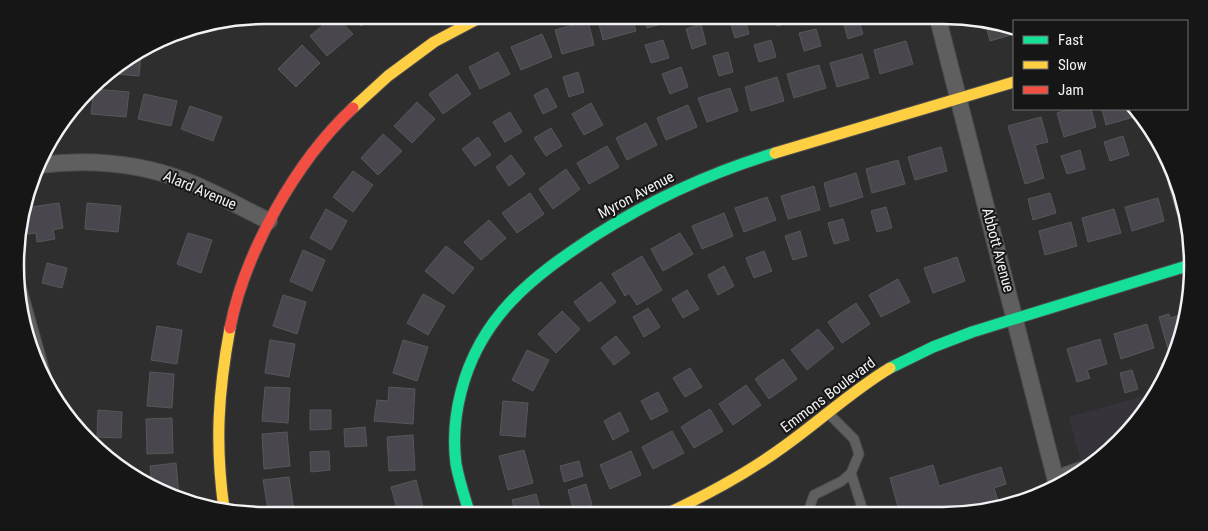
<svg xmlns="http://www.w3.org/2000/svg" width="1208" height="531" font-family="'Roboto Condensed',sans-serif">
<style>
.built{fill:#36333a}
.building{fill:#49464e;stroke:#575758}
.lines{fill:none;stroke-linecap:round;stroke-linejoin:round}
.lane-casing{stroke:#4b4b4c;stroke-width:11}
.street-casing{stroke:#4b4b4c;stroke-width:18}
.fast-casing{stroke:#4b4b4c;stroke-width:13}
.slow-casing{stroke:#4b4b4c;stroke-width:13}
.jam-casing{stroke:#4b4b4c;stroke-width:13}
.lane{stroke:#5f5f60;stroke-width:9}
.street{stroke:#5f5f60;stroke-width:16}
.fast{stroke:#16e098;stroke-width:11}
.slow{stroke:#ffcf43;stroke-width:11}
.jam{stroke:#f24e42;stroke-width:11}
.labels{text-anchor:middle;stroke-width:4;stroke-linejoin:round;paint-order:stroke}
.street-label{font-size:15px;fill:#f2f1f3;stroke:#161617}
.rim{fill:none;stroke:#f2f1f3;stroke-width:2.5}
</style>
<rect width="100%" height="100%" fill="#2e2e2f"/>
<path class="built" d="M1157 392 1151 405 1107 454 1083 469 1069 417Z"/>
<path class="building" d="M335 15 353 34 327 56 310 36Z
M353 15H376L361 26Z
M601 15H631L636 31 603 40 597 16Z
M644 15H679L680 19 647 28Z
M739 15H744L749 34 735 38 729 18Z
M774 15H790L792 22 777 26Z
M854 15H857L863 34 848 39 842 18Z
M588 21 594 45 562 54 555 30Z
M985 22 1014 27V34L990 41Z
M701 24 706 44 692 49 686 29Z
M816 29 821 46 804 51 799 33Z
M542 34 552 57 521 70 511 47Z
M663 40 669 58 651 63 645 45Z
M771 40 776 57 759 62 754 45Z
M906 41 913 64 880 74 874 50Z
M302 45 320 63 296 87 278 69Z
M498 52 510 74 480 89 469 67Z
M728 52 733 72 719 76 713 56Z
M141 54 139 76 116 74V68Z
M862 54 869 78 837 87 830 63Z
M819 65 826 88 794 98 787 74Z
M681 67 688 87 670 94 662 74Z
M578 72 584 92 569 97 563 77Z
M457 74 471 94 443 114 429 94Z
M777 77 784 101 751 111 745 87Z
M547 88 557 107 543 114 534 95Z
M730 88 738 111 707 122 698 98Z
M94 89 129 92 126 117 91 114Z
M144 94 177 101 171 126 138 119Z
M417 102 435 119 412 143 394 126Z
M80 103V112L71 113Z
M591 103 603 125 584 135 572 114Z
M688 105 697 127 666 140 657 118Z
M190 106 222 117 213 141 181 129Z
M1071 109H1091L1096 127 1064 137 1057 113Z
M1102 109H1132L1137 116 1106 125Z
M510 112 522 132 505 142 493 122Z
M1041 117 1048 142 1035 145 1044 178 1025 184 1008 126Z
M646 123 657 145 627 160 616 138Z
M551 128 562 146 546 156 534 138Z
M383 134 402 151 378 175 361 158Z
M1123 136 1129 155 1110 161 1104 142Z
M478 137 491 155 475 166 462 149Z
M607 146 619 167 589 184 577 163Z
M941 147 947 171 915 180 908 157Z
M1080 150 1085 169 1067 174 1061 156Z
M511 155 525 174 509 186 496 167Z
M898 160 905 184 872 193 866 169Z
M566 169 580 189 553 209 539 189Z
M353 171 373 185 353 212 333 197Z
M856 173 863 197 830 207 824 183Z
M1174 181 1183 215 1178 217 1168 183Z
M814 186 820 210 788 219 781 196Z
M530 193 544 214 517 233 502 213Z
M1050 193 1056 213 1033 220 1028 199Z
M767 197 776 220 744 232 735 208Z
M1158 198 1164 221 1132 231 1125 207Z
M59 203 63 228 53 230 55 239 37 242 36 233 28 234 24 208Z
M87 203 121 206 118 232 85 229Z
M886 207 892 228 877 232 871 211Z
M326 209 347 221 331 250 310 238Z
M1114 209 1121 233 1088 242 1082 218Z
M724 213 733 236 702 249 692 226Z
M843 219 849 240 834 244 828 223Z
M489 220 506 238 481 260 464 242Z
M1071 222 1077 246 1045 255 1039 231Z
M800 231 807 256 793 260 785 236Z
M188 233 212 240 201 273 177 264Z
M680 233 693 254 663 271 651 249Z
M446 246 474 268 453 294 425 271Z
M303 250 325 260 312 291 290 281Z
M764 251 772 271 754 278 746 258Z
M642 256 662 290 637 305 629 293 625 296 612 274Z
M957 257 965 281 933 293 924 268Z
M47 263 67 268 62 288 42 283Z
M724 266 734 286 718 295 708 275Z
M898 279 910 302 881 317 869 295Z
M601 282 616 302 589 322 574 302Z
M687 290 699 309 683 318 672 299Z
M423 294 445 306 428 335 407 323Z
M283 295 306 302 297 334 273 326Z
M856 303 870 324 842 343 828 322Z
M648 308 660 327 644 337 633 317Z
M562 311 580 329 556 353 538 334Z
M1169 314 1170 318 1184 314 1180 346 1176 354 1170 356 1159 317Z
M1147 324 1154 348 1121 359 1114 334Z
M157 326 182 330 177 364 151 360Z
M818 329 834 348 807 370 791 350Z
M616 336 630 353 614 365 601 348Z
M1100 339 1107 364 1087 370 1090 378 1077 382 1067 349Z
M270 340 295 344 289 377 265 373Z
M403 340 428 347 417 381 393 373Z
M527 350 549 360 533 391 512 380Z
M783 359 797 379 769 399 755 379Z
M1173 361 1165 377 1161 364Z
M690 368 702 387 685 397 673 378Z
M1132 370 1138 389 1125 393 1120 373Z
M150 372 174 374 172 408 147 406Z
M746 385 761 405 733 425 719 404Z
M265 387 290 388 288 423 262 421Z
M389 387 415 389 413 424 374 421 377 400 388 401Z
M658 392 668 411 651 420 641 401Z
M503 401 528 403 525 437 500 435Z
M710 409 723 431 694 448 681 427Z
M98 410 122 412 121 438 97 437Z
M310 410H331V429L310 430Z
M620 412 629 431 613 440 604 421Z
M172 418 173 453 147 454 146 419Z
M365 427 367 446 345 447 344 429Z
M672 431 684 453 653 469 642 447Z
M287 432 290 466 264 469 262 434Z
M413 435 415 470 389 471 387 437Z
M524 450 533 483 508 490 499 456Z
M329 451 330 470 311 472 310 452Z
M631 451 641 475 610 489 600 465Z
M579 461 583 476 564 482 560 466Z
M176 463 179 497 176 498 152 484 150 466Z
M933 465 939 486 1001 467 1006 484 994 488 1000 507 975 514H972L969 505 939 514H900L890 478Z
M289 477 294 511 269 515 263 480Z
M416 480 425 514 418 516H399L391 487Z
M586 484 592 505 574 511 568 490Z
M536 494 542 515H516L512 500Z
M781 508 785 514H771Z"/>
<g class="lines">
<g class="lane-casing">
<path id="lane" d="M18 275 51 393
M851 473 864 514
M1055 475 1097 461
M810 514 809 509 814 495 842 481 851 473 859 454 854 439 829 414"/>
</g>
<g class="street-casing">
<path id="street" d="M937 15 1057 485
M39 165C88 159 139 163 186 181 215 192 241 208 269 221"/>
</g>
<g class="fast-casing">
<path id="fast" d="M890 368 933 347 972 332 1190 265
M470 515C465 498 459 481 456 464 453 440 455 415 461 392 480 316 533 276 596 235 651 200 712 172 775 153"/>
</g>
<g class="slow-casing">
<path id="slow" d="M353 108 388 76 434 42 485 15
M775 153 1014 82
M224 509C215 444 218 393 230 328
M664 515C707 495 748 473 786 445 821 420 853 390 890 368"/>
</g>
<g class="jam-casing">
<path id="jam" d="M230 328C245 252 296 161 353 108"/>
</g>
<use href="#lane" class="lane"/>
<use href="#street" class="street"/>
<use href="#fast" class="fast"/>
<use href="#slow" class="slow"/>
<use href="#jam" class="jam"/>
</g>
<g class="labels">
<g class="street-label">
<text transform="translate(200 190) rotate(23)" y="5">Alard Avenue</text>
<text transform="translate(636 195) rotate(-28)" y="5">Myron Avenue</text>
<text transform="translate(998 250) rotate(75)" y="5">Abbott Avenue</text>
<text transform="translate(828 395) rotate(-37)" y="5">Emmons Boulevard</text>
</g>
</g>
<path d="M0 0H1208V531H0ZM265 24H943A241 241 0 0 1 1184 265V266A241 241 0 0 1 943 507H265A241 241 0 0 1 24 266V265A241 241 0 0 1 265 24Z" fill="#161617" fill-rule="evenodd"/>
<path class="rim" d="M265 24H943A241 241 0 0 1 1184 265V266A241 241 0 0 1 943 507H265A241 241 0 0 1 24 266V265A241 241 0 0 1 265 24Z"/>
<rect x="1013" y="20" width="175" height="90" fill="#161617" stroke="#6e6e6f"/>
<rect x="1023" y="36" width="25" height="8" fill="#16e098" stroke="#6e6e6f"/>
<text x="1058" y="45" font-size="15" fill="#f2f1f3">Fast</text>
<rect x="1023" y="61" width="25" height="8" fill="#ffcf43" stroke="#6e6e6f"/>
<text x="1058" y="70" font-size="15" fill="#f2f1f3">Slow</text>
<rect x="1023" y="86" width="25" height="8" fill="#f24e42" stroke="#6e6e6f"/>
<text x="1058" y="95" font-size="15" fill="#f2f1f3">Jam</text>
</svg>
